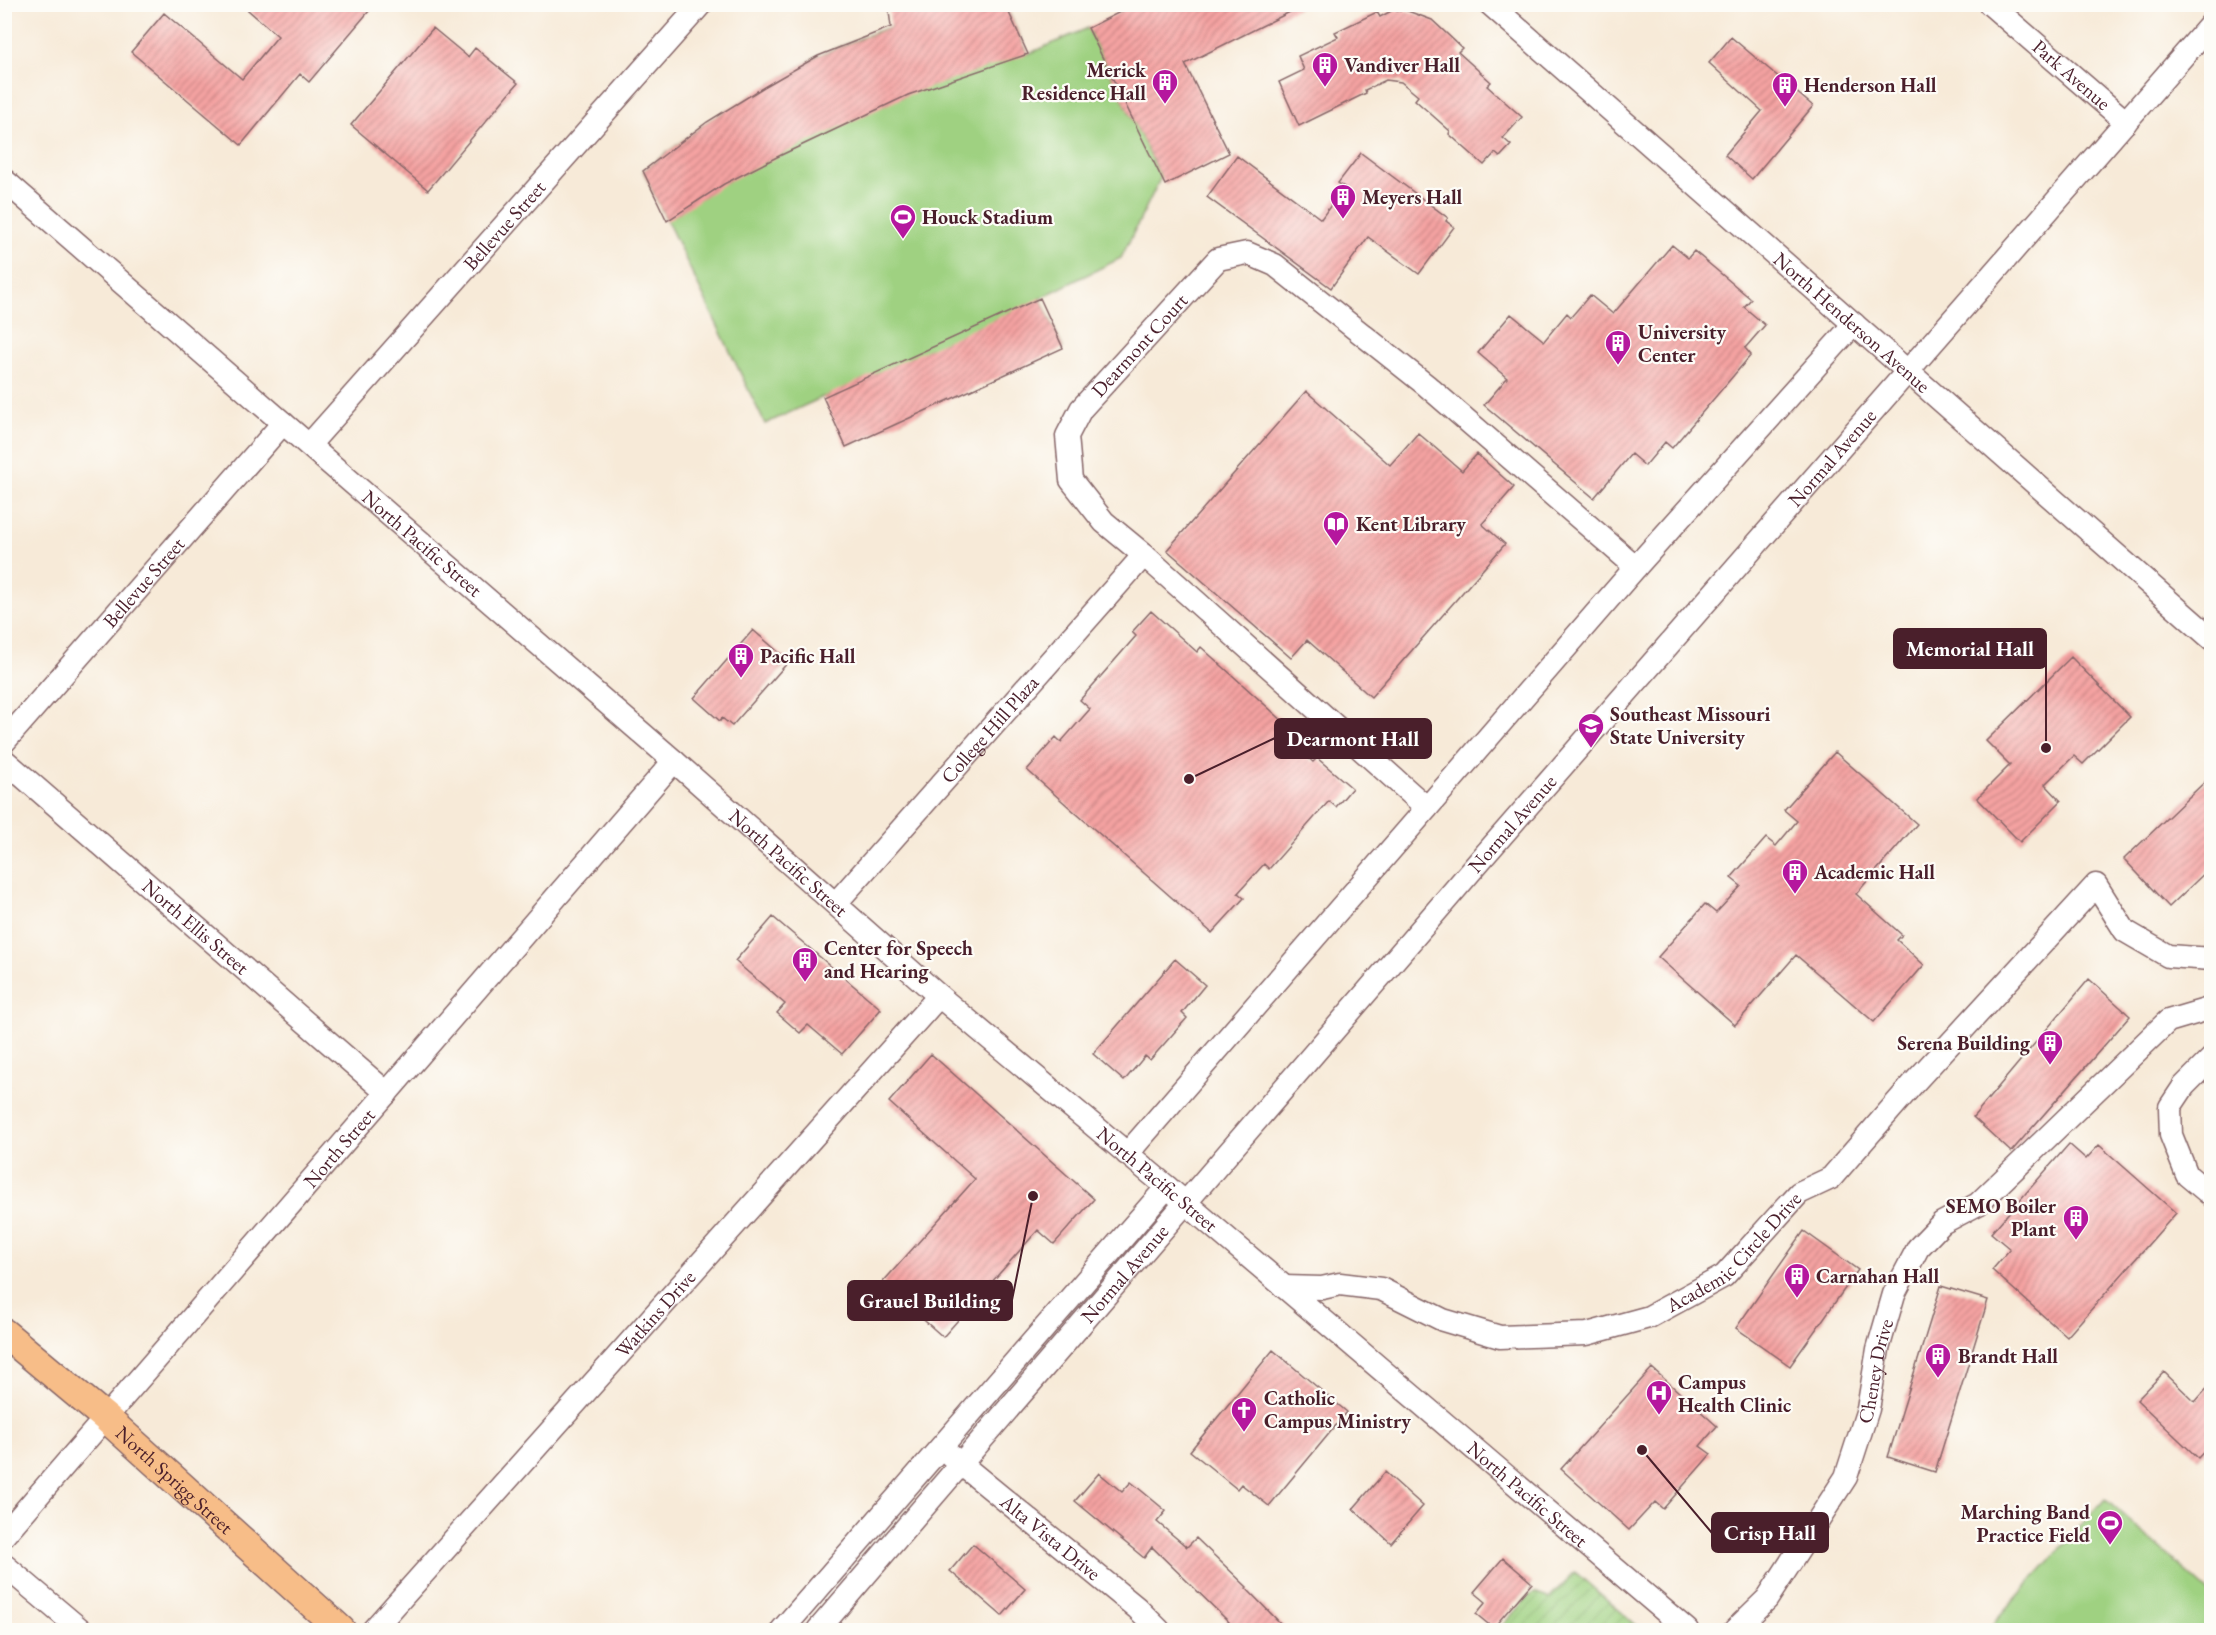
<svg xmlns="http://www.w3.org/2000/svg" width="2216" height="1635" font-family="'EB Garamond',serif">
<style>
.garden{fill:url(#garden-furrows);stroke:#747856;stroke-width:1.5}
.pitch{fill:#9fd181;stroke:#747856;stroke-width:1.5}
.building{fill:url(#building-hatch)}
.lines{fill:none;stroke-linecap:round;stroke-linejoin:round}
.minor-casing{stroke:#876668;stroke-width:25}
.major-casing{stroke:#876668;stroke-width:31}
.minor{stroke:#fff;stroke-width:22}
.major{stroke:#f7bd88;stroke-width:28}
.labels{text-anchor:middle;stroke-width:4.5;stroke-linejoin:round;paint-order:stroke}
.poi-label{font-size:20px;font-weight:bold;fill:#4a1f2b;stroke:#fdfcf7;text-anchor:start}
.street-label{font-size:20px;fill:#4a1f2b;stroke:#fdfcf7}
.leader{fill:none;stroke:#4a1f2b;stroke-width:2}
.callout-dot{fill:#4a1f2b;stroke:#fdfcf7;stroke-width:2}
.callout{fill:#4a1f2b;stroke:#4a1f2b;stroke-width:2}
.callout-label{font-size:21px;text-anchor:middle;font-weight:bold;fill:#fff}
</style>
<defs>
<pattern id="garden-furrows" width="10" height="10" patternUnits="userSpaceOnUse" patternTransform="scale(1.5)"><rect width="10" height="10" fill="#9fd181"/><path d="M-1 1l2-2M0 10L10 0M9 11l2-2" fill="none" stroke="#8ab370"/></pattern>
<pattern id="building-hatch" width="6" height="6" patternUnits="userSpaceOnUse" patternTransform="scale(1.5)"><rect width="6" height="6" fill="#f5a3a2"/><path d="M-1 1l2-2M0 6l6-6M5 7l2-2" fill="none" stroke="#c88484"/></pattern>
</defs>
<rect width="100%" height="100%" fill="#fdfcf7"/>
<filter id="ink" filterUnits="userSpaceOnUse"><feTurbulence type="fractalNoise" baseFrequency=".0167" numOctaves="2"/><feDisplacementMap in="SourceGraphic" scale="12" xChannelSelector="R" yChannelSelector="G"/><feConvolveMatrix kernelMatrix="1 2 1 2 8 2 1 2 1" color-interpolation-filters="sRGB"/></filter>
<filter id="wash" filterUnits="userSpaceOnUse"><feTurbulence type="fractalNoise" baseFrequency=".008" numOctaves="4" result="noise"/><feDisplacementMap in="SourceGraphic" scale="24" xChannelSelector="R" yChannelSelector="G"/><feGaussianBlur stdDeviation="1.35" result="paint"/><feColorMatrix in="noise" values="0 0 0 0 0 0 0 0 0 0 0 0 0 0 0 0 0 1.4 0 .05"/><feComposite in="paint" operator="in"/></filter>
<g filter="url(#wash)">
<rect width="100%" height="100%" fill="#f7ead8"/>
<path class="garden" d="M1575 1572 1642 1630H1498L1529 1596 1535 1593 1549 1598Z"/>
<path class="pitch" d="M1005 4 1028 54 1088 28 1161 177 1121 258 1040 298 1063 348 823 397 765 424 643 171 707 122 818 56 873 33 934 12Z
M2105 1499 2211 1594V1630H1998L1992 1625Z"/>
<g id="blocks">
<path class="building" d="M241 4H375L309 82 300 74 241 145 131 52 164 13 242 79 278 36Z
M888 4H1005L1028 54 908 95 777 157 724 184 667 221 643 171 707 122 764 87 818 56 891 27Z
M1136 4H1306L1185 64 1229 153 1165 185 1088 28Z
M1393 10H1405L1432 20 1462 48 1458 52 1491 82 1487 86 1522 117 1503 138 1511 145 1500 157 1495 153 1484 165 1449 134 1450 131 1415 100 1418 96 1401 82 1386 80 1365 90 1366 93 1299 126 1279 82 1304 70 1298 56 1338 37 1335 32 1377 12 1380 17Z
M433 28 468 57 475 48 518 83 428 190 351 125Z
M1731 37 1813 106 1752 179 1725 155 1762 111 1709 63Z
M1361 153 1448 218 1446 221 1454 227 1419 274 1368 237 1331 288 1207 197 1237 156 1321 219 1344 187 1338 183Z
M1672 245 1688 258 1694 251 1751 299 1744 307 1765 325 1745 348 1751 355 1672 448 1665 442 1645 466 1631 454 1594 498 1484 405 1507 378 1478 353 1511 314 1544 341 1567 313 1571 317 1590 295 1613 314Z
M1040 298 1063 348 846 447 823 397Z
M1306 391 1390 465 1418 433 1462 471 1477 454 1514 487 1482 524 1505 544 1371 697 1307 640 1291 658 1167 550Z
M1151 611 1197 652 1201 647 1285 723 1278 731 1313 762 1317 758 1352 788 1336 807 1329 801 1269 869 1264 864 1238 893 1244 898 1212 933 1027 770 1056 737 1061 742 1090 709 1080 700 1136 636 1132 632Z
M753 630 789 661 732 726 722 718 720 721 694 698Z
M2071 657 2130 717 2083 764 2074 756 2045 784 2061 801 2020 842 1977 798 2010 765 1986 741Z
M1835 752 1917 824 1856 894 1902 935 1897 940 1924 965 1874 1022 1796 955 1735 1025 1658 957 1705 904 1716 913 1741 886 1731 878 1766 838 1776 846 1797 821 1784 810Z
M2211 776V867L2169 907 2124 859Z
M773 917 881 1009 842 1054 808 1025 800 1033 777 1013 785 1004 735 961Z
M1175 959 1205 985 1182 1013 1187 1018 1150 1060 1145 1056 1124 1081 1093 1054Z
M2089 979 2130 1016 2011 1152 1973 1117Z
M931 1054 1094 1199 1054 1244 1038 1230 943 1337 882 1283 975 1179 889 1102Z
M2069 1144 2086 1159 2099 1145 2176 1213 2067 1337 1992 1270 2010 1249 1991 1233Z
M1804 1231 1858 1270 1790 1366 1736 1328Z
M1941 1286 1988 1300 1935 1472 1888 1457Z
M1273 1350 1347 1412 1269 1506 1241 1484 1237 1489 1190 1451Z
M1652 1368 1717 1426 1700 1446 1711 1454 1663 1509 1655 1502 1629 1530 1561 1469Z
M2164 1372 2195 1402 2211 1384V1444L2198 1458 2137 1400Z
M1385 1472 1423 1506 1391 1543 1353 1509Z
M1099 1473 1122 1492 1131 1482 1166 1511 1157 1522 1187 1547 1196 1538 1247 1587 1246 1588 1287 1630H1220L1229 1622 1152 1547 1144 1558 1075 1501Z
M973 1544 1025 1589 1002 1616 950 1571Z
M1503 1558 1532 1583 1493 1628 1476 1614 1486 1602 1474 1592Z"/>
</g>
</g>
<g filter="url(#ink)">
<use href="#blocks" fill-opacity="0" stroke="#876668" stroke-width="1.5"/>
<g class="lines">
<g class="minor-casing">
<g id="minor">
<path id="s1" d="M1490 4 2212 639"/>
<path id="s2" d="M1990 4 2126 122"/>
<path id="s3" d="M4 180 283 423 674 761 939 996 1167 1187 1687 1630"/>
<path id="s4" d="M309 445 701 4"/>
<path id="s5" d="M4 742 283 423"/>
<path id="s6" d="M4 760 387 1093"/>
<path id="s7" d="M1427 808 1144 555 1104 522 1071 480 1067 436 1081 409 1218 259 1247 253 1275 265 1426 385 1636 567"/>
<path id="s8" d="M836 903 1144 555"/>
<path d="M2212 1058 2184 1086 2170 1107 2171 1135 2187 1175 2212 1196"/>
<path d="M1127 1154 1636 567 1854 324"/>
<path id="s9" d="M1284 1287 1322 1288 1340 1284 1381 1289 1443 1320 1500 1337 1587 1334 1649 1317 1724 1276 1799 1193 1831 1178 1912 1085 2096 885 2125 931 2168 956 2212 959"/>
<path id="s10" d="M950 1455 1137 1608 1159 1630"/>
<path id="s11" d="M4 1535 674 761"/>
<path d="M4 1565 81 1630"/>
<path id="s12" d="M373 1630 939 996"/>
<path d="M782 1630 1167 1187"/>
<path id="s13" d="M818 1630 1483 857 2212 23"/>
<path id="s14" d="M1735 1630 1767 1599 1846 1477 1868 1409 1878 1349 1894 1294 1918 1248 1942 1223 1978 1204 2168 1021 2212 1008"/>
</g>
</g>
<g class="major-casing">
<g id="major">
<path id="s15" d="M4 1333 106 1418 341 1630"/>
</g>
</g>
<use href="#minor" class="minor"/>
<use href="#major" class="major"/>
</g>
</g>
<defs>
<g id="building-pin" transform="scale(1.35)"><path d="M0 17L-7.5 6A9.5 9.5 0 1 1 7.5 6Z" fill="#b5179e" stroke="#fdfcf7"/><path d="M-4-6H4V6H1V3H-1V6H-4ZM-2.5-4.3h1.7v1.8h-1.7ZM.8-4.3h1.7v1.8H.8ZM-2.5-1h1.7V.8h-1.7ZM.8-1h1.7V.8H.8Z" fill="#fff"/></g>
<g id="stadium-pin" transform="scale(1.35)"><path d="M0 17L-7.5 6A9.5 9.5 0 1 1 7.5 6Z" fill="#b5179e" stroke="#fdfcf7"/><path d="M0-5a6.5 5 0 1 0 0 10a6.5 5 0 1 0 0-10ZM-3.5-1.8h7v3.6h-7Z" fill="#fff"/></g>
<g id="library-pin" transform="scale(1.35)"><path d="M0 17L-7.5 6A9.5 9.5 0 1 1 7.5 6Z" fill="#b5179e" stroke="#fdfcf7"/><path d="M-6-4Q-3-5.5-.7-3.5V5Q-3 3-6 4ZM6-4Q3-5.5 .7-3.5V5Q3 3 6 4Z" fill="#fff"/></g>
<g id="university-pin" transform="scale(1.35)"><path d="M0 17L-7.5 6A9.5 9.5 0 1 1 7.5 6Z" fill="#b5179e" stroke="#fdfcf7"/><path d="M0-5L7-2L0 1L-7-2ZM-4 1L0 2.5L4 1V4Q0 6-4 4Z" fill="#fff"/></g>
<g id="hospital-pin" transform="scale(1.35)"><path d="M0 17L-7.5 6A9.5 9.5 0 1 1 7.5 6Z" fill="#b5179e" stroke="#fdfcf7"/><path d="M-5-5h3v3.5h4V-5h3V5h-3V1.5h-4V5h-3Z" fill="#fff"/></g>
<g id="church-pin" transform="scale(1.35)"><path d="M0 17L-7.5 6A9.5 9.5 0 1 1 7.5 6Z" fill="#b5179e" stroke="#fdfcf7"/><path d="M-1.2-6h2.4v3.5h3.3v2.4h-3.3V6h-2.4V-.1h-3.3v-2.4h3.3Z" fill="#fff"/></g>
</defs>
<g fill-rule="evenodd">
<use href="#building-pin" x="1325" y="65"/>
<use href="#building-pin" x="1165" y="82"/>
<use href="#building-pin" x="1785" y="85"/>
<use href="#building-pin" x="1343" y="197"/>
<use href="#stadium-pin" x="903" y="217"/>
<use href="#building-pin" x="1618" y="343"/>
<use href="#library-pin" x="1336" y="524"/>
<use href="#building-pin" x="741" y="656"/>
<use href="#university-pin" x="1591" y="726"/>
<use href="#building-pin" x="1795" y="872"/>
<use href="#building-pin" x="805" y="960"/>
<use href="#building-pin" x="2050" y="1043"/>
<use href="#building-pin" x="2076" y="1218"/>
<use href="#building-pin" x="1797" y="1276"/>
<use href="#building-pin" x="1938" y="1356"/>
<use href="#hospital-pin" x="1659" y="1393"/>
<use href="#church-pin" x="1244" y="1410"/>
<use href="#stadium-pin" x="2110" y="1523"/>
</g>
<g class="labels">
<g class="poi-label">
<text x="1344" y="72">Vandiver Hall</text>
<text x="1146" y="77" text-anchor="end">Merick<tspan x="1146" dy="23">Residence Hall</tspan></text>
<text x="1804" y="92">Henderson Hall</text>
<text x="1362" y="204">Meyers Hall</text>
<text x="922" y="224">Houck Stadium</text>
<text x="1638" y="339">University<tspan x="1638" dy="23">Center</tspan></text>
<text x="1356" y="531">Kent Library</text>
<text x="760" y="663">Pacific Hall</text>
<text x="1610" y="721">Southeast Missouri<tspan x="1610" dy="23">State University</tspan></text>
<text x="1814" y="879">Academic Hall</text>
<text x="824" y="955">Center for Speech<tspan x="824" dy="23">and Hearing</tspan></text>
<text x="2030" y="1050" text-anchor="end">Serena Building</text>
<text x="2056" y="1213" text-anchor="end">SEMO Boiler<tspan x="2056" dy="23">Plant</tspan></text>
<text x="1816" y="1283">Carnahan Hall</text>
<text x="1958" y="1363">Brandt Hall</text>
<text x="1678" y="1389">Campus<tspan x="1678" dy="23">Health Clinic</tspan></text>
<text x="1264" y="1405">Catholic<tspan x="1264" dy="23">Campus Ministry</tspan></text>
<text x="2090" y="1519" text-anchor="end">Marching Band<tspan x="2090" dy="23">Practice Field</tspan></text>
</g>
<g class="street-label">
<text dy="7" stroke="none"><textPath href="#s2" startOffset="108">Park Avenue</textPath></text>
<text dy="7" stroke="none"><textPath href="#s4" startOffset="294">Bellevue Street</textPath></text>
<text dy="7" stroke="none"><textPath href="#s1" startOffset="482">North Henderson Avenue</textPath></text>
<text dy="7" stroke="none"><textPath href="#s7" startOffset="646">Dearmont Court</textPath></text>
<text dy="7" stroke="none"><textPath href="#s13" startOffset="1550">Normal Avenue</textPath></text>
<text dy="7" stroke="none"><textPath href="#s3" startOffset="554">North Pacific Street</textPath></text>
<text dy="7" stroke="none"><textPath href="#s5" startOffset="212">Bellevue Street</textPath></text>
<text dy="7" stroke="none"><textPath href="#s8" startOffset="232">College Hill Plaza</textPath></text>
<text dy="7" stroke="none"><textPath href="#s13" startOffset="1064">Normal Avenue</textPath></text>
<text dy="7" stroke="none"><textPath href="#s3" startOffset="1040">North Pacific Street</textPath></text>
<text dy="7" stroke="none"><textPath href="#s6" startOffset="254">North Ellis Street</textPath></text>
<text dy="7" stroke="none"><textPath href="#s11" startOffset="512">North Street</textPath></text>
<text dy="7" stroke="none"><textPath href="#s3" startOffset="1526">North Pacific Street</textPath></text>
<text dy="7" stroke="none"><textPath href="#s9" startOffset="486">Academic Circle Drive</textPath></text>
<text dy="7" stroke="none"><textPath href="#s13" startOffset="470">Normal Avenue</textPath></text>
<text dy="7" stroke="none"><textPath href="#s12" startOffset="424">Watkins Drive</textPath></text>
<text dy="7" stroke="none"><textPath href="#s14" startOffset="300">Cheney Drive</textPath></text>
<text dy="7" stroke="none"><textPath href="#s15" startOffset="225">North Sprigg Street</textPath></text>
<text dy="7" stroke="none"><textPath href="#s3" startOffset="2012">North Pacific Street</textPath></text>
<text dy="7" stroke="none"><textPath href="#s10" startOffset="130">Alta Vista Drive</textPath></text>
</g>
</g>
<path class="leader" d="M2046 748L2046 648M1189 779L1275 738M1033 1196L1012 1300M1642 1450L1712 1533"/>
<g class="callout-dot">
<circle cx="2046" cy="748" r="6"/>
<circle cx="1189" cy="779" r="6"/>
<circle cx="1033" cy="1196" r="6"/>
<circle cx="1642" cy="1450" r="6"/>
</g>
<g class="callout">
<rect x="1894" y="629" width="152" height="39" rx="6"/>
<rect x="1275" y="719" width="156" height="39" rx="6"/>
<rect x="848" y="1281" width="164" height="39" rx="6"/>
<rect x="1712" y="1513" width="116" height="39" rx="6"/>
</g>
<g class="callout-label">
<text x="1970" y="656">Memorial Hall</text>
<text x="1353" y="746">Dearmont Hall</text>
<text x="930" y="1308">Grauel Building</text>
<text x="1770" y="1540">Crisp Hall</text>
</g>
<rect width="2216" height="1635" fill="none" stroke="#fdfcf7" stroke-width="24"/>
</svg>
